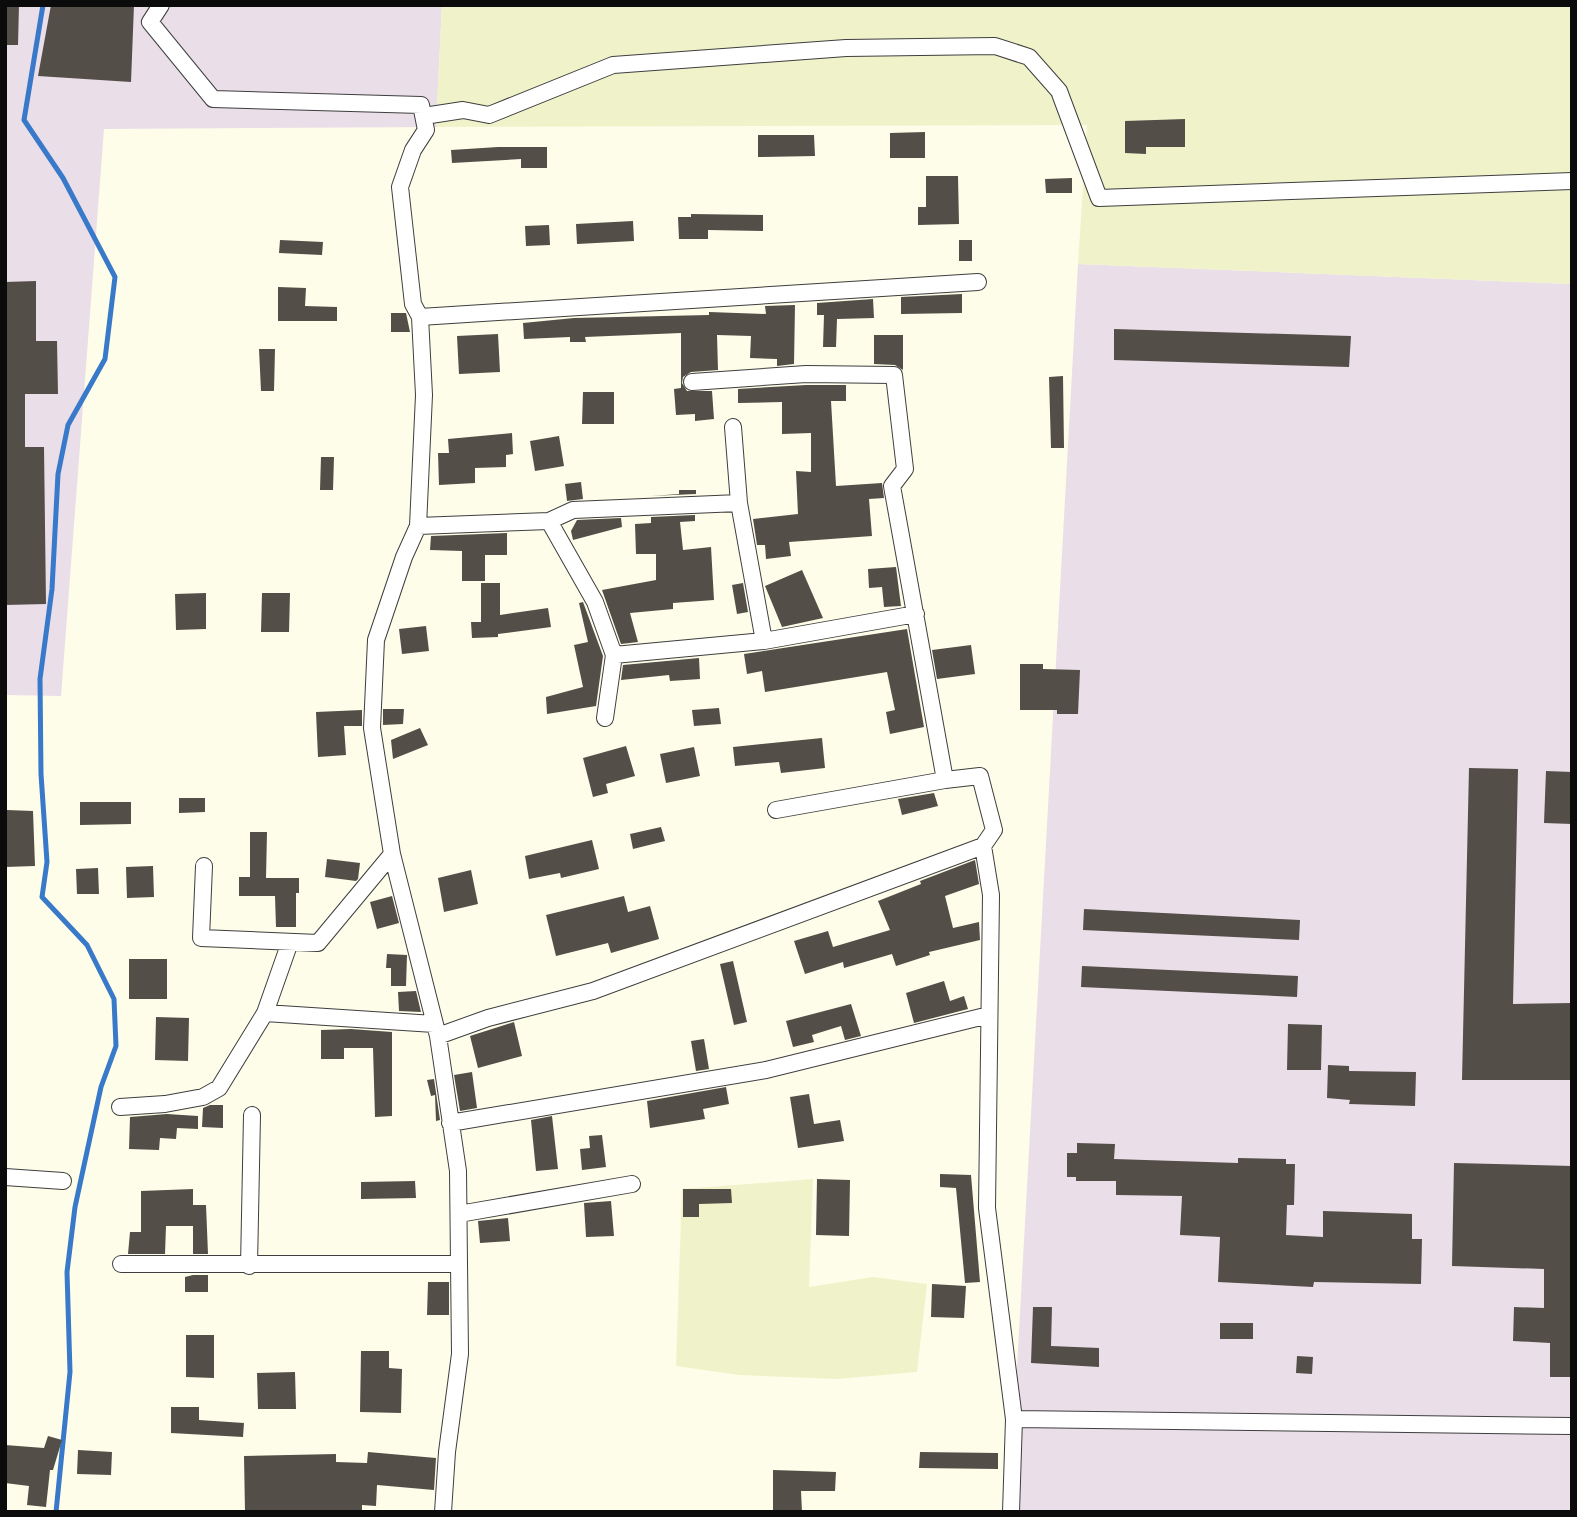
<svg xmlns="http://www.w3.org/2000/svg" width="1577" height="1517" font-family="'PT Serif',serif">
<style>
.industrial{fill:#eadee9}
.farmland{fill:#f0f3ca}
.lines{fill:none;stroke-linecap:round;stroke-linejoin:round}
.stream{stroke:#3879c9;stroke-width:5}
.building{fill:#534e47}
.street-casing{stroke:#3e3e3e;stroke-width:18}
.street{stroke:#fff;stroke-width:16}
</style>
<rect width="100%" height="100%" fill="#fefde9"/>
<path class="industrial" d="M5 5H442L436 127 104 129 61 696 5 695Z
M1078 264 1572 284V1512H1009Z"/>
<path class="farmland" d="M442 5H1572V284L1078 264 1087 125 436 127Z
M813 1179 809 1287 873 1277 927 1284 917 1372 837 1379 739 1375 676 1366 682 1189Z"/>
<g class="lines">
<path class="stream" d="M43 5 24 120 63 178 115 277 105 359 68 425 58 474 52 589 40 679 41 774 47 862 42 897 87 945 114 999 116 1046 101 1087 75 1207 67 1272 70 1372 56 1512"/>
</g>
<path class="building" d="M5 5H19L18 45H5Z
M51 5H134L131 82 38 76Z
M1185 119V147H1146V154L1125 153V121Z
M925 132V158H890V133Z
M758 135H814L815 156 758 157Z
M498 147H547V168H521V159L452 163 451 150Z
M926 176H958L959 224 918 225V207H926Z
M1072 178V193H1046L1045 179Z
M691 214 763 215V231L708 230V239H679L678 217H691Z
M633 221 634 241 577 244 576 224Z
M549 225 550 245 526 246 525 226Z
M280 240 323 242 322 255 279 253Z
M959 240H972V261H959Z
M36 281V341H57L58 394H25V447H44L46 604 5 605V282Z
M278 287 306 288 305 306 337 307V321H278Z
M962 294V313L901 314V297Z
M873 299 874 318 837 319 836 347H823L824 315H817V303Z
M795 305 794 364 777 366V359L750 358 751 336 717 335 718 370 691 372 683 377 682 383 687 391H712L714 419 695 421V414L676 415 674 389 681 388V333L585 337 586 342H570V337L524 339 523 323 574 318 709 315V312L766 314 765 306Z
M391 313H406L410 332H391Z
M1114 329 1351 336 1349 367 1114 360Z
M498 334 500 372 459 374 457 336Z
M874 335H903V370L895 365 874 364Z
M259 349H275L274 391H261Z
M1063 376 1064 448H1051L1049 377Z
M806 385H846V401H831L836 486 882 483 884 498 869 499 872 536 789 542 791 556 766 559 765 545H757L753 519 798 514 796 471 811 472V433L782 434V402L738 403V389Z
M583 392H614V424H582Z
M512 433 513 454 506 455V467L475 468V483L439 485 438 453H449L448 439Z
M559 436 564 466 535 471 530 441Z
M321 457H334L333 490H320Z
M581 482 583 499 567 501 565 484Z
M679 490H696V494L651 496 679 494Z
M695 515V521L680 522 683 550 711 547 714 600 673 603V609L630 613 638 642 621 644 602 590 656 580V554H636L635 524 651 523V517Z
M621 518 622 527 573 540 571 531 577 520Z
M507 533V555H485V581H462V551L430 550 431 536Z
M896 567 901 606 884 607 882 587 869 588 868 569Z
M802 570 823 618 782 627 765 586Z
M481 583H500V615L548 608 551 627 498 634V637L472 638 471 622H481Z
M743 583 748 612 737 614 732 585Z
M206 593V629L176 630 175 594Z
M262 593H290L289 632H261Z
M583 602 603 656 596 706 547 714 546 697 583 687 574 645 588 642 579 603Z
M426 626 429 651 402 654 399 629Z
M907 629 924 727 890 734 886 712 895 710 887 672 765 692 762 671 747 674 744 654Z
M971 645 975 674 937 679 932 650Z
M699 658 700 679 670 681 669 675 621 680 623 665Z
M1020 664H1043V669L1080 670 1078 714H1057V710H1020Z
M719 708 721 724 694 726 692 710Z
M383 709H404L403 724 383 725Z
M362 710V726H344L346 755 318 757 316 712Z
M420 728 428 745 393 759 391 740Z
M822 738 825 768 781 773 779 762 735 766 733 747Z
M626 746 635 776 606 784 608 793 593 797 583 758Z
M694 747 700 776 666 783 660 754Z
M1469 768 1518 769 1513 1004 1572 1003V1080H1462Z
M1546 771 1572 772V824L1544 823Z
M934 793 938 806 902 815 898 799Z
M179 798H205V812L179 813Z
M80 802H131V824L80 825Z
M7 810 33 811 35 866 5 867Z
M661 827 665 841 633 849 630 834Z
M250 832H267L266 878H299V893H296V927H276L275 896H239V877H250Z
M592 840 599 869 561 878 560 873 529 879 525 856Z
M327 859 360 863 358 879 356 881 325 877Z
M975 860 979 884 945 896 953 928 979 922 980 940 929 952 930 955 896 966 892 954 844 968 843 962 805 974 794 941 828 931 833 947 890 930 878 901 921 884 920 881Z
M153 866 154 897 127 898 126 867Z
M98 868 99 894H77L76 869Z
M471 870 478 904 444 912 438 878Z
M392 896 399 923 377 929 370 902Z
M624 896 628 912 650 906 659 939 611 953 608 943 556 956 546 915Z
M1084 909 1300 920 1299 940 1083 930Z
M387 954 407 955 406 986H391V968H386Z
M129 959H167V999H129Z
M733 961 747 1022 734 1025 720 964Z
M1082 966 1298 976 1297 997 1081 987Z
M944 981 950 1001 964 996 968 1009 914 1023 906 993Z
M416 991 421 1012 399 1011 398 992Z
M851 1004 861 1036 845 1040 841 1026 812 1035 814 1042 793 1047 786 1021Z
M156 1017 189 1018 188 1061 155 1060Z
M514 1022 522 1056 478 1068 470 1036Z
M1288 1024 1322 1025 1321 1070H1287Z
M351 1029 392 1032V1116L375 1117 373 1048H344V1059H321V1030Z
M704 1039 709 1069 696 1071 691 1041Z
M1328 1065 1349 1066V1071L1416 1072 1415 1106 1349 1104 1350 1100 1327 1098Z
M472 1072 477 1108 460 1111 454 1075Z
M434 1079 440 1120 436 1121 435 1095 431 1096 427 1080Z
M726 1087 729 1104 703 1109 705 1119 650 1128 647 1101Z
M809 1094 814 1124 840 1120 844 1141 798 1148 790 1097Z
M210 1105H223V1128L202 1127 203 1108Z
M167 1114 198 1116V1129L177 1128 176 1139 160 1138 159 1150 129 1149 130 1117Z
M552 1116 558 1169 536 1171 531 1120Z
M602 1135 606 1167 582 1170 580 1149 590 1148 589 1136Z
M1077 1143 1115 1144 1114 1159 1238 1163V1158L1286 1159V1164H1295L1294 1205H1287L1286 1235 1323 1237V1211L1412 1214V1239H1422L1421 1284 1314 1282 1313 1287 1218 1282 1220 1237 1180 1235 1182 1196 1116 1195V1181H1076V1177H1067V1153H1077Z
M1454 1163 1572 1166 1571 1377H1550V1343L1513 1341 1514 1307 1544 1308V1269L1452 1266Z
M940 1174 971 1175 980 1282 965 1283 956 1188 940 1187Z
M817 1179 850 1180 849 1236 816 1235Z
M415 1181 416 1198 361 1199V1182Z
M193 1189V1205H206L208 1254H193V1226H166L165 1254H128L130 1232H141V1191Z
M683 1189H731L732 1203 699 1204V1217H683Z
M611 1201 614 1236 586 1237 584 1203Z
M508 1218 510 1241 480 1243 478 1221Z
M193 1275H208V1292H185V1277Z
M428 1282H449V1315H427Z
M932 1284 966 1286 964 1318 931 1317Z
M1033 1307H1052L1051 1346 1099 1348V1367L1031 1363Z
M1220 1323H1253V1339H1220Z
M186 1335H214V1378L186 1377Z
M361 1351H389V1368L402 1369 401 1413 360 1412Z
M1297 1356 1313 1357 1312 1374 1296 1373Z
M295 1372 296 1409H258L257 1373Z
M171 1407H199V1420L244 1423 243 1437 171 1433Z
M48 1436 62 1440 53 1470H50L46 1507 27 1505 29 1486 5 1483V1445L44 1448Z
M78 1450 112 1452 111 1475 77 1474Z
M368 1452 436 1458 434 1490 377 1485 376 1506 362 1505V1512H245L244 1456 336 1454V1462L367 1463Z
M920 1452 998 1453V1469L919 1468Z
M773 1470 836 1472 835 1491H801L802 1512H773Z"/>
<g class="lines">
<g class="street-casing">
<path id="street" d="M161 5 150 22 213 99 421 105 426 130 413 150 400 187 413 304 420 317 424 395 418 526 404 557 376 640 372 728 392 854 438 1036 458 1171 460 1354 447 1452 443 1512
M424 116 463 110 489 115 613 65 846 48 995 46 1029 57 1059 91 1099 198 1572 181
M420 317 978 282
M692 382 806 374 894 375 905 469 892 486 945 780 980 776 994 830 983 846 991 895 987 1208 1014 1419 1011 1512
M733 427 739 503 764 641
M549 521 595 602 614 655 605 718
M418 526 549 521 573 510 739 503
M614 655 764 641 916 614
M776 810 945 780
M204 866 201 938 318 943 392 854
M265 1013 434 1024
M438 1036 488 1018 593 991 983 846
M120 1107 165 1104 203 1097 219 1088 265 1013 290 942
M450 1123 766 1070 989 1015
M5 1177 63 1181
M459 1214 632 1184
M121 1264H458
M249 1266 252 1115
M1014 1419 1572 1426"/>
</g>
<use href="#street" class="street"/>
</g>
<rect width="1577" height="1517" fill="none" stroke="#0b0b0b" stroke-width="14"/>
</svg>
